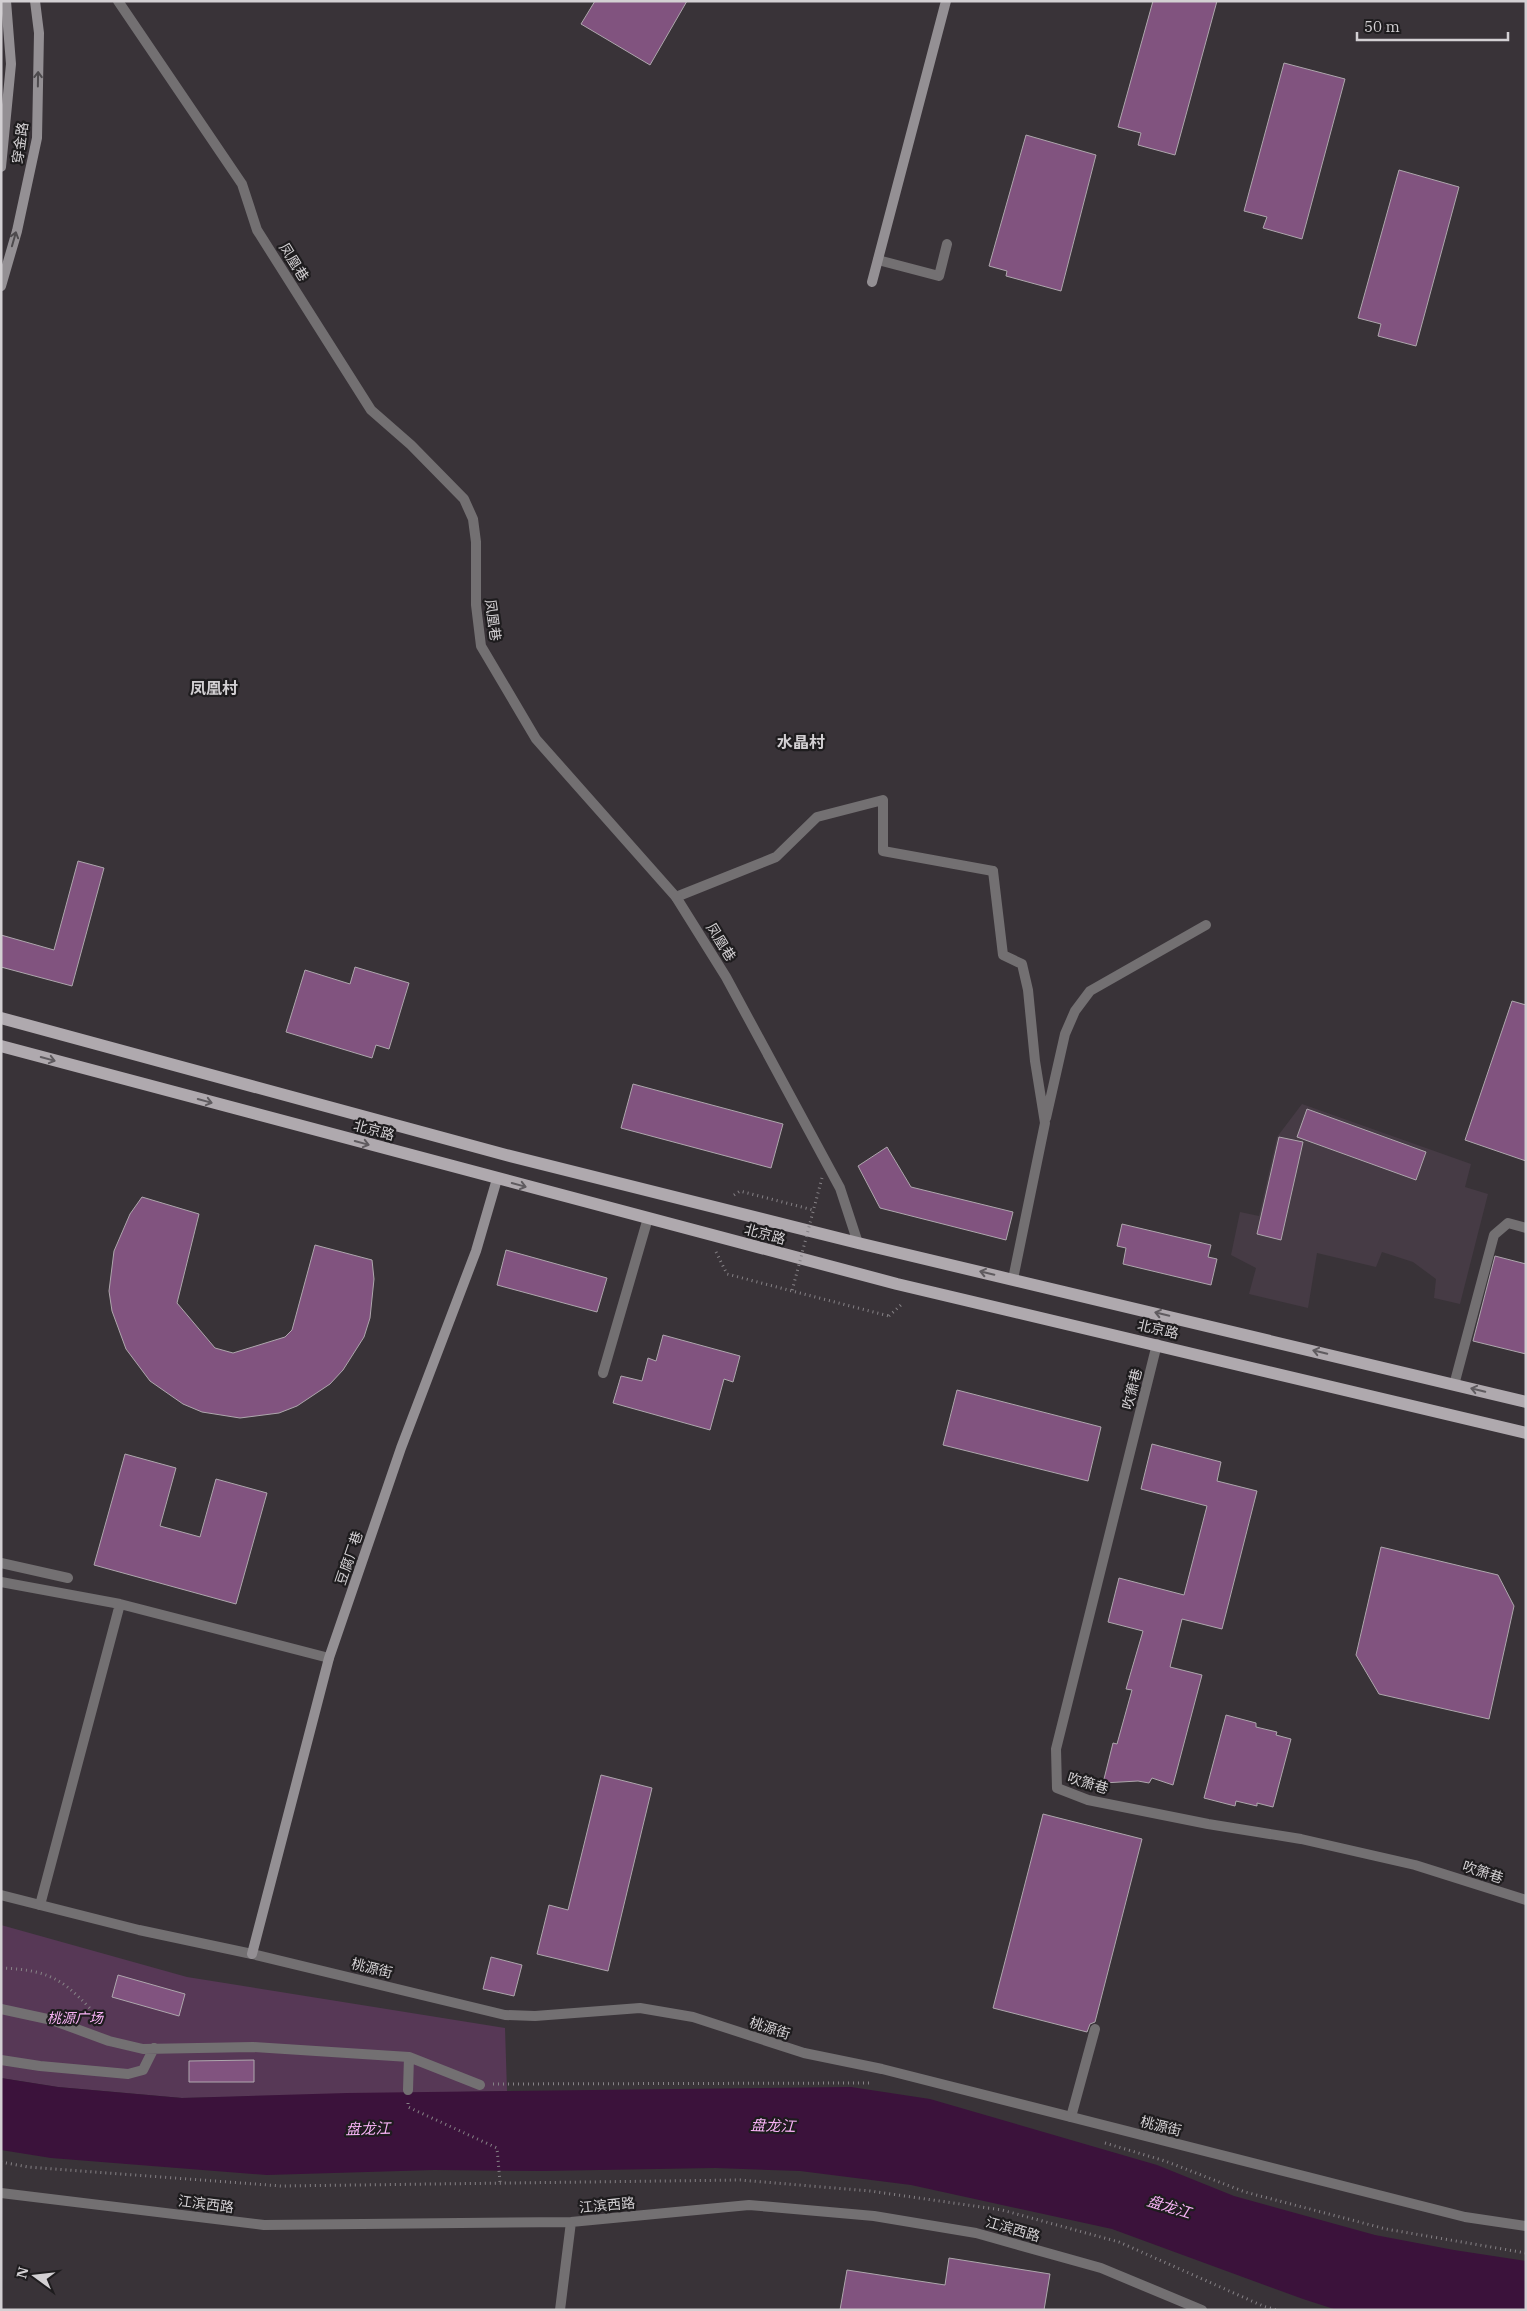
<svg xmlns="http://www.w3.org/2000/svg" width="1527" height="2311" font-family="'IBM Plex Serif','Noto Sans SC',serif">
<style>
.built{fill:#463b45}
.green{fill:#573856}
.water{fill:#3b123b}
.building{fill:#81537f;stroke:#aea7ad}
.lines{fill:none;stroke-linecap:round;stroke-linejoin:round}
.path{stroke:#868286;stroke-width:3;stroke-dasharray:1 4;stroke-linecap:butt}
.lane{stroke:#737072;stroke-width:10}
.street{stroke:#737072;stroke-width:10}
.secondary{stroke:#949094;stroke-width:10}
.primary{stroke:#afa9ae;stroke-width:12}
.path-bridge{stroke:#868286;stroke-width:3;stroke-dasharray:1 4;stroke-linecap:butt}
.oneway{stroke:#4d4a4d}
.oneway2{stroke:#5f5b5f}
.labels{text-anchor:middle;stroke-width:4.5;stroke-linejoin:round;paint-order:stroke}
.street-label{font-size:14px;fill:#d3d0d3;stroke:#1e1c1e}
.park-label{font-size:14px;font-style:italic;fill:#f7b2f4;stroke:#1e1c1e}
.water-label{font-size:15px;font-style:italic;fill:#f8b3f6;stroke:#1e1c1e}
.quarter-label{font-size:16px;font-weight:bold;fill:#d3d0d3;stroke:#1e1c1e}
</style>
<rect width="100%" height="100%" fill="#393338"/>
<path class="built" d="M1302 1104 1471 1164 1465 1187 1488 1194 1460 1304 1434 1298 1436 1279 1413 1262 1382 1252 1376 1267 1317 1253 1308 1308 1249 1294 1256 1268 1231 1255 1240 1212 1259 1216 1277 1137Z"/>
<path class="green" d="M1 1925 187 1977 505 2028 507 2091 182 2098 58 2087 1 2078Z"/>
<path class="water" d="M1 2078 58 2087 182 2098 347 2093 851 2087 930 2099 1157 2165 1234 2196 1375 2235 1454 2250 1526 2261V2310H1337L1303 2299 1112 2229 911 2185 800 2171 715 2168 542 2171 434 2170 267 2175 51 2158 1 2150Z"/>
<path class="building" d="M595 1H687L650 65 581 24Z
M1153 1H1217L1175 155 1138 145 1141 133 1118 127Z
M1284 63 1345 79 1302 239 1263 228 1267 217 1244 211Z
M1026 135 1096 155 1061 291 1006 276 1007 271 989 266Z
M1399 170 1459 187 1416 346 1378 336 1381 324 1358 318Z
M78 861 104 868 72 986 1 967V935L54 950Z
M355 967 409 983 389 1049 376 1045 372 1058 286 1032 305 970 350 984Z
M1512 1001 1526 1005V1161L1465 1140Z
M633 1084 783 1124 771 1168 621 1128Z
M1307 1109 1426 1152 1416 1180 1297 1137Z
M1279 1137 1303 1142 1281 1240 1257 1234Z
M887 1147 911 1187 1013 1212 1006 1240 880 1208 858 1166Z
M142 1197 199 1214 177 1303 215 1348 233 1353 285 1337 292 1330 315 1245 372 1260 374 1279 370 1318 364 1337 343 1370 330 1384 297 1406 279 1413 240 1418 202 1412 183 1404 150 1381 126 1349 112 1311 109 1291 114 1251 130 1214Z
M1122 1224 1211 1245 1208 1257 1217 1259 1211 1285 1123 1264 1126 1248 1117 1246Z
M506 1250 607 1278 597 1312 497 1285Z
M1495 1256 1526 1264V1354L1473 1341Z
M663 1335 740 1356 733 1382 724 1379 710 1430 613 1403 621 1376 642 1381 648 1358 656 1361Z
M957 1390 1101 1427 1088 1481 943 1445Z
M1152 1444 1221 1462 1217 1481 1257 1491 1222 1629 1182 1619 1170 1667 1202 1675 1173 1785 1152 1778 1149 1783 1138 1781 1103 1783 1113 1743 1117 1744 1132 1690 1126 1689 1143 1631 1108 1622 1119 1578 1184 1595 1207 1506 1141 1489Z
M125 1454 176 1468 160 1526 200 1537 216 1479 267 1493 236 1604 94 1565Z
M1381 1547 1498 1575 1514 1606 1489 1719 1379 1694 1356 1655Z
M1226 1715 1256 1723V1727L1277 1732 1276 1735 1291 1739 1273 1807 1257 1803V1806L1236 1801 1235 1806 1204 1798Z
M601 1775 652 1788 608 1971 537 1954 549 1905 568 1910Z
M1043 1814 1142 1839 1095 2022 1090 2024 1087 2032 993 2008Z
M491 1957 522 1965 514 1996 483 1989Z
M118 1975 185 1994 179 2016 112 1997Z
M254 2060V2082H189V2061Z
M949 2258 1050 2274 1044 2310H840L847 2270 945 2285Z"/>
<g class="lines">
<path class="path" d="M734 1195 740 1191 813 1210
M716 1252 727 1274 792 1291
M889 1316 903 1303
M1 1968C56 1970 66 1983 102 2021
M493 2084 869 2083
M408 2103V2107L497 2148 500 2182
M1105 2143 1165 2161 1245 2192 1386 2229 1526 2253
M1 2162 28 2167 281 2186 740 2180 870 2191 1002 2210 1119 2242 1263 2306 1277 2310"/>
<path class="lane" d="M878 260 939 276 947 244
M676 897 776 857 817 817 883 800V851L993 871
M603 1373 648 1218
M1454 1385 1494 1235 1508 1223 1526 1228
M1 1582 120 1604 329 1658
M40 1905 120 1604
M1071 2117 1095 2029"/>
<path class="street" d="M118 1 242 184 257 230 371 410 411 445 464 499 473 519 476 542V605L481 646 536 739 676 897 726 977 840 1188 858 1243
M993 871 1003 955 1022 964 1028 990 1035 1061 1045 1123 1013 1279
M1046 1118 1065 1034 1075 1011 1090 991 1206 925
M1157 1344 1056 1749 1057 1788 1088 1800 1208 1824 1301 1839 1415 1865 1526 1900
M1 1563 68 1578
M1 1895 139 1930 252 1954 505 2015 535 2016 640 2008 693 2017 804 2053 882 2069 1465 2217 1526 2226
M1 2009 52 2020 109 2041 143 2049 253 2047 409 2057 480 2085
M1 2060 40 2066 128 2074 143 2070 154 2048
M408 2090 409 2057
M1 2193 264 2225 571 2222 749 2205 874 2216 976 2233 1101 2268 1202 2310
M560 2310 571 2222"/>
<path class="secondary" d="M1 167 11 64 6 1
M872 282 946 1
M1 286 17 231 37 138 39 33 35 1
M252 1954 329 1658 401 1448 476 1251 497 1179"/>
<path class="primary" d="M1 1018 506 1155 858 1243 1526 1402
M1 1046 897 1284 1526 1433"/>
<path class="path-bridge" d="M822 1178 792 1291 889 1316"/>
</g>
<defs><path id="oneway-shaft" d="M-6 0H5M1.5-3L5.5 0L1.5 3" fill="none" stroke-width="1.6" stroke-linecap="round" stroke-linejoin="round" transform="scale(1.25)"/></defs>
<g class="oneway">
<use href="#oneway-shaft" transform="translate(38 79) rotate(-89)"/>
<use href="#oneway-shaft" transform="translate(14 239) rotate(-74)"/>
</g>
<g class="oneway2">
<use href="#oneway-shaft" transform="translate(48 1059) rotate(15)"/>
<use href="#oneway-shaft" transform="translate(205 1101) rotate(15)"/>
<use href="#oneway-shaft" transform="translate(362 1143) rotate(15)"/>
<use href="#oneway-shaft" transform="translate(519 1185) rotate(15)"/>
<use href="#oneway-shaft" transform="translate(987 1273) rotate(-167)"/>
<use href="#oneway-shaft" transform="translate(1162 1314) rotate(-167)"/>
<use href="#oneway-shaft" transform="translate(1320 1352) rotate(-166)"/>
<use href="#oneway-shaft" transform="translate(1478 1390) rotate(-166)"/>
</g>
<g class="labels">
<g class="street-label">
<text transform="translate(20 143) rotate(-82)" y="5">穿金路</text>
<text transform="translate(294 262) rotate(58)" y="5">凤凰巷</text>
<text transform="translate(493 620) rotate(82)" y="5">凤凰巷</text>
<text transform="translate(721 942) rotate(58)" y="5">凤凰巷</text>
<text transform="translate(374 1130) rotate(15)" y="5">北京路</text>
<text transform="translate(765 1234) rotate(15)" y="5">北京路</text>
<text transform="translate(1158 1329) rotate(13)" y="5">北京路</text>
<text transform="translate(1132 1389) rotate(-76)" y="5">吹箫巷</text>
<text transform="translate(349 1558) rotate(-71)" y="5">豆腐厂巷</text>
<text transform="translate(1088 1783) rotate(17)" y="5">吹箫巷</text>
<text transform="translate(1483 1872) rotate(18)" y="5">吹箫巷</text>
<text transform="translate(372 1968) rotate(14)" y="5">桃源街</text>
<text transform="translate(770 2028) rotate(18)" y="5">桃源街</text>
<text transform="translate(1161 2126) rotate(14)" y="5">桃源街</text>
<text transform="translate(206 2204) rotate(7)" y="5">江滨西路</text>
<text transform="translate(607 2205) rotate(-5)" y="5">江滨西路</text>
<text transform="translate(1013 2229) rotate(16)" y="5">江滨西路</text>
</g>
<g class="park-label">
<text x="75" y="2023">桃源广场</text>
</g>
<g class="water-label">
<text transform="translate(773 2126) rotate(2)" y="5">盘龙江</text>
<text transform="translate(368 2129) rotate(-1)" y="5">盘龙江</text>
<text transform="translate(1169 2207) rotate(17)" y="5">盘龙江</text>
</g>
<g class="quarter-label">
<text x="214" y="694">凤凰村</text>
<text x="801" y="748">水晶村</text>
</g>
</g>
<rect width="1527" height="2311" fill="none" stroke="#d3d0d3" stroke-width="5"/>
<g transform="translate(35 2276) rotate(285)" stroke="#1e1c1e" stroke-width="4" paint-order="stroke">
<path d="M0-4L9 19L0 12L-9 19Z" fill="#d3d0d3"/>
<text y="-8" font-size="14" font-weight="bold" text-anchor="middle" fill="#d3d0d3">N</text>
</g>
<path d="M1357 32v8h151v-8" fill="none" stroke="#d3d0d3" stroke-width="2.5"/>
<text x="1364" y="32" font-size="15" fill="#d3d0d3" stroke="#1e1c1e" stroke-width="4" paint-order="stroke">50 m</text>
</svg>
